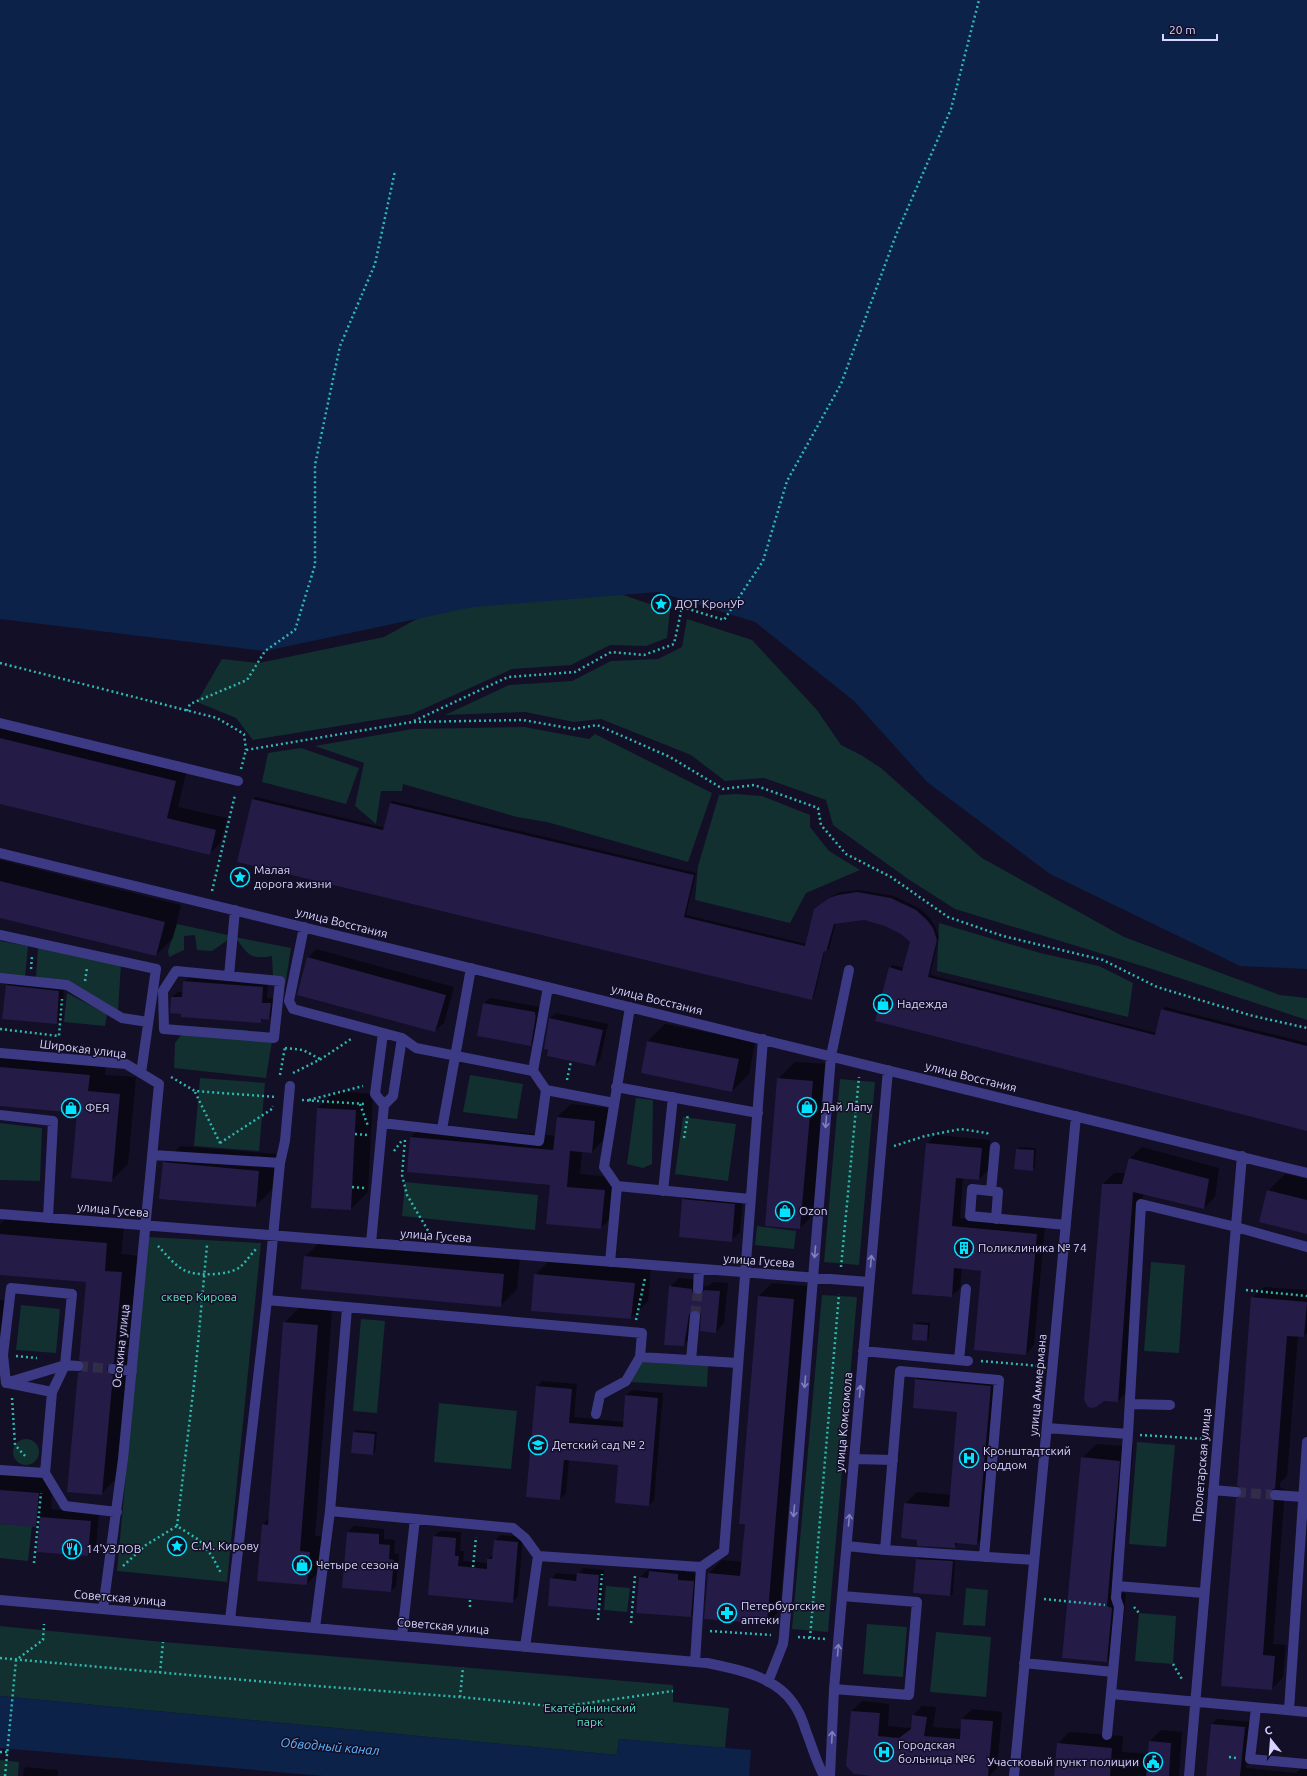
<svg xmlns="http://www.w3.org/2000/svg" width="1307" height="1776" font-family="Ubuntu,sans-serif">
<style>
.green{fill:#12302f}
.water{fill:#0c2248}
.shadow{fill:#0007}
.building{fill:#241b47}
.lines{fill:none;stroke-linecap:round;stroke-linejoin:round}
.minor-tunnel{stroke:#312d47;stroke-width:10;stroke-dasharray:10 5;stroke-linecap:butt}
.path{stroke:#2fb8b0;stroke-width:2.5;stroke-dasharray:2 3;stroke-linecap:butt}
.minor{stroke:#3d3a85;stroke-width:10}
.oneway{stroke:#837fbc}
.labels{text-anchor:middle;stroke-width:3;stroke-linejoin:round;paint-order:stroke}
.poi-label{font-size:12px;fill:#d9d4ff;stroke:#130f26;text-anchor:start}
.street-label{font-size:12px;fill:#d9d4ff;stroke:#130f26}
.park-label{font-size:12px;fill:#5fe0c0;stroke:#130f26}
.water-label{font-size:13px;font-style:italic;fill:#62b6ff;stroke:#130f26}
</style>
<rect width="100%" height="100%" fill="#130f26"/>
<path class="green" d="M597 586 670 611 667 638 646 646 610 645 571 665 512 669 412 714 253 740 236 718 197 702 222 659 259 663 384 637 455 598Z
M687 619 752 640 817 710 841 745 861 755 881 768 982 858 1124 937 1280 995 1307 998V1020L1152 969 955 909 908 879 833 825 826 800 764 778 725 781 691 755 601 719 574 722 525 712 445 715 509 685 572 681 611 661 658 659 682 647Z
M524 727 589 739 595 734 712 793 688 862 547 822 517 817 403 784 402 791H381L376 824 355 806 364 763 315 746 412 729Z
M301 748 359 768 346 804 262 782 268 753Z
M736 794 762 796 810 815V827L829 851 860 870 806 893 790 923 695 900 698 866 719 795Z
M939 923 1040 953 1099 966 1133 983 1128 1017 937 971Z
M177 924 228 935 229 939 212 951 197 950 195 935 184 936V950L169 957 168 951Z
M235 937 291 948 285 986 273 977 272 956C249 960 248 954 235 937Z
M0 941 28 946 25 978 0 975Z
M38 947 121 965 118 1010 71 982 36 977Z
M67 993 107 1014 105 1026 64 1022Z
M188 1026 246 1030 272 1041 266 1078 174 1068 175 1043Z
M470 1075 523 1084 517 1119 463 1112Z
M200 1078 265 1083 259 1151 194 1146Z
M840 1079 875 1082 859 1265 824 1262Z
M636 1098 653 1100 652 1164 643 1168 627 1164Z
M683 1117 736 1124 728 1181 675 1174Z
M0 1123 42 1128 40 1181 0 1180Z
M405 1182 538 1195 535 1230 402 1216Z
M757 1226 796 1231 794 1249 755 1245Z
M148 1237 261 1243 227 1582 117 1571Z
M1151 1262 1185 1265 1179 1353 1144 1351Z
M822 1295 857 1297 828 1632 792 1629Z
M21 1305 60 1309 56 1353 16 1350Z
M361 1319 385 1321 377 1413 353 1411Z
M643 1362 708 1366 707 1387 631 1382Z
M439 1403 517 1411 511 1469 434 1462Z
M13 1452a13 13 0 1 1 26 0a13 13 0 1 1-26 0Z
M1137 1442 1175 1445 1166 1547 1129 1544Z
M0 1524 32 1526 28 1561 0 1558Z
M606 1586 630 1588 627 1612 604 1610Z
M966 1588 988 1590 985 1626 963 1625Z
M1139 1613 1176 1616 1173 1664 1135 1661Z
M867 1624 907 1627 903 1677 863 1674Z
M0 1626 163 1642 673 1685V1702L729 1708 725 1748 619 1739 617 1755 0 1696Z
M936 1632 991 1637 986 1697 930 1692Z
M0 1760 19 1762 18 1776H0Z"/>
<path class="water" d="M0 0H1307V969L1240 966 1050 874 927 782 854 701 755 622 658 592 473 607 265 651 0 619Z
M0 1696 617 1755 619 1739 751 1750 749 1776H324L0 1748Z"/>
<path class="shadow" d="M0 724 187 769 178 807 227 818 221 842 210 854 0 803Z
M256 797 385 828 390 803 393 801 696 873 686 915 806 944 818 907 832 896 841 892 860 890 894 896 919 908 929 917 935 926 939 937 930 975 1156 1033 1162 1010 1165 1007 1307 1043V1130L890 968 892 965 904 968 911 941 902 933 886 925 864 919 836 922 829 949 825 950 814 997 811 999 253 799Z
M0 860 181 905 173 938 156 955 0 917Z
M316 949 454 987 444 1023 435 1031 308 958Z
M190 976 268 981 267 998H276L275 1013 269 1019 264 1018 260 1022 182 1013 172 997 178 992H184V982Z
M12 980 64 986 62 1018 56 1023 6 986Z
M490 998 540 1007 536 1040 530 1045 478 1035 484 1003Z
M556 1013 608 1024 600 1060 595 1065 549 1049 550 1018Z
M665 1024 755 1042 749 1074 732 1091 642 1073 648 1041Z
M0 1049 106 1058 105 1075 136 1077 128 1164 111 1181 78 1112 0 1105Z
M795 1062 829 1064 817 1211 800 1228 778 1079Z
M335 1091 373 1094 368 1192 351 1209 318 1108Z
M571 1104 608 1108 605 1138 592 1152 582 1151 580 1174 618 1178 614 1215 601 1228 551 1185 408 1171 411 1137 424 1124 556 1136 557 1117Z
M935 1135 990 1140 988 1170 979 1179 963 1177 960 1218 1045 1226 1034 1345 1026 1354 982 1270 962 1268 960 1288 951 1296 927 1144Z
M180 1146 276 1154 272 1190 255 1206 164 1163Z
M1020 1147 1036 1148 1035 1167 1032 1170 1017 1149Z
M1142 1147 1219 1168 1215 1197 1204 1208 1143 1193 1129 1390 1118 1401 1103 1184 1114 1173H1126L1130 1158Z
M1285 1174 1307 1179V1233L1268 1191Z
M692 1191 743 1196 740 1232 731 1240 683 1199Z
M8 1216 124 1227 121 1254 138 1256 130 1345 123 1352 126 1357 129 1359 118 1477 101 1494 78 1373 85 1366 87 1281 0 1274V1224Z
M322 1240 520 1257 517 1289 500 1306 305 1257Z
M552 1258 651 1267 648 1301 631 1318 535 1275Z
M679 1278 700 1280 701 1284 706 1287 714 1282 728 1283 724 1323 716 1332 702 1313 696 1309 692 1337 683 1345 670 1287Z
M772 1283 807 1286 780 1610 767 1623 709 1573 722 1560 743 1562 759 1296Z
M1264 1287 1307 1290V1333L1304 1336 1298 1335 1287 1476 1280 1483V1487L1285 1490 1273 1644 1286 1645 1283 1677 1272 1689 1222 1685 1237 1499 1243 1492 1252 1298Z
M0 1300 13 1301 0 1341Z
M299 1308 332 1310 315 1536 324 1537 321 1569 307 1584 263 1524 269 1518 284 1323Z
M917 1322 930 1323 929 1338 927 1340 914 1325Z
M928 1368 1002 1375 988 1532 977 1544 959 1542 954 1547 918 1539 905 1504 917 1492 951 1495 958 1411 916 1379Z
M542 1381 577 1384 574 1417 624 1422 626 1395 632 1390 663 1393 654 1500 649 1505 619 1464 569 1459 566 1493 560 1499 537 1387Z
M356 1430 377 1432 375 1452 373 1454 354 1433Z
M1097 1444 1133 1447 1121 1592 1126 1594 1121 1647 1107 1661 1082 1458Z
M0 1474 53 1479 51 1509 99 1513 96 1547 87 1555 40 1521 36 1526 0 1523Z
M354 1526 384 1529V1539L395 1540 394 1554H399L396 1586 391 1591 343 1587 348 1532Z
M440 1531 461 1532 460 1551H464L463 1561 488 1563V1559L494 1554 495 1541 500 1535 523 1537 518 1596 512 1602 429 1594 434 1536Z
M919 1557 955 1559 953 1593 950 1595 914 1592 917 1559Z
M658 1563 686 1566V1572L702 1573 699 1607 691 1616 640 1577 649 1569H653Z
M583 1568 604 1570 602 1603 596 1608 551 1579 557 1573 578 1575Z
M862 1701 889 1704 888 1726 910 1728 912 1727 913 1716 922 1706 936 1707 933 1727 962 1729V1719L972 1709 1002 1712 997 1768 989 1776H883L852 1711Z
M1217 1719 1250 1722 1246 1768 1296 1773 1301 1768H1307V1776H1207L1211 1724Z
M1161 1730 1182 1732 1179 1776H1055L1058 1744 1069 1732 1123 1736 1122 1752 1149 1754 1150 1741Z
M26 1767 58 1770V1776H23L24 1770Z"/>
<path class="building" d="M0 738 176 781 167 818 216 830 210 855 0 804Z
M252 799 383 830 390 803 694 875 684 917 805 946 814 909 829 898 838 895 857 892 891 898 916 910 927 920 933 928 937 940 928 977 1155 1035 1161 1009 1307 1046V1131L875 1021 889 967 902 971 910 942 901 934 885 926 864 920 834 924 826 952 824 951 812 1000 237 862Z
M0 881 165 922 156 956 0 918Z
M307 957 446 995 435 1032 297 995Z
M183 981 263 987 262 1003H271L269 1020 261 1019V1023L181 1017V1014L170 1013 171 997H182Z
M6 985 59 991 57 1024 2 1019Z
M483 1003 535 1012V1015H536L531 1046 477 1036Z
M549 1018 603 1030 595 1066 547 1056 548 1050 544 1049Z
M647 1041 739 1059 732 1092 641 1073Z
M0 1067 90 1075 88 1091 120 1094 112 1182 71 1178 77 1113 0 1106Z
M777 1078 813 1081 800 1229 765 1226Z
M317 1108 356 1110 351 1210 311 1208Z
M557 1117 595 1121 592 1153 570 1151 567 1187 605 1190 601 1229 546 1224 550 1185 407 1172 410 1137 553 1150Z
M926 1143 982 1148 979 1180 956 1178 952 1226 1037 1234 1026 1355 974 1350 981 1271 954 1268 952 1297 912 1294Z
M1016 1149 1034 1150 1033 1171 1014 1169Z
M1129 1158 1209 1179 1204 1209 1133 1192 1118 1402 1104 1401 1096 1407 1092 1408 1088 1407 1084 1400 1102 1184H1122Z
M163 1162 259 1171 256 1207 159 1199Z
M1267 1190 1307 1200V1234L1259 1222Z
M682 1199 735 1204 732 1242 679 1237Z
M0 1234 107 1243 105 1271 122 1272 114 1363 108 1365 107 1369 109 1374 113 1375 102 1495 67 1492 78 1372H81L84 1367V1363L79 1360 86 1282 0 1275Z
M304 1256 504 1274 501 1307 301 1289Z
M534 1274 635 1283 631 1319 531 1311Z
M669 1286 692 1289V1292L697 1295H701L704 1290 720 1291 716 1333 700 1331 701 1314 698 1311 693 1310 689 1315 684 1346 664 1345Z
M758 1296 794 1299 767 1624 704 1619 708 1573 740 1576 745 1524H739Z
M1251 1297 1307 1302 1304 1337 1287 1336 1275 1489H1272L1269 1494V1498L1274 1501 1263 1655 1275 1656 1272 1690 1221 1686 1236 1498 1241 1496 1242 1492 1240 1487 1237 1486Z
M283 1322 318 1325 300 1551 310 1552 307 1585 257 1581 262 1524 268 1525Z
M913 1324 928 1325 927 1341 912 1340Z
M915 1379 991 1386 977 1545 955 1543V1548L917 1546V1540L901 1538 904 1503 949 1507 957 1412 913 1408Z
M536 1386 572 1389 569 1423 623 1427 625 1395 658 1398 649 1506 615 1503 618 1465 564 1460 560 1500 526 1497Z
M353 1432 375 1434 373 1455 351 1453Z
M1081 1457 1120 1461 1107 1606 1112 1608 1107 1662 1062 1658Z
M0 1490 39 1493 36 1527 0 1524Z
M40 1517 91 1521 88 1556 37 1552Z
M347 1532 379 1534V1544L390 1545 389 1559 394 1560 391 1592 342 1588Z
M433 1536 456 1538 455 1556H459L458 1566 487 1569V1559H492L494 1540 518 1542 513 1603 428 1595Z
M916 1559 953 1561 950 1596 913 1593Z
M649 1571 678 1574V1580L694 1581 691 1617 636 1613 639 1577 648 1578Z
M577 1573 599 1575 597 1610 548 1606 550 1578 576 1581Z
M851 1711 880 1713 878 1736 899 1738 911 1729 912 1715 927 1717 924 1736 960 1739 961 1719 993 1721 988 1776H871L854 1774 846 1766Z
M1211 1724 1245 1727 1240 1776H1206Z
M1149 1741 1171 1743 1169 1776H1146Z
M1057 1743 1112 1748 1110 1776H1054Z"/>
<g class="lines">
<path class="minor-tunnel" d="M695 1316 698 1289
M78 1366 113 1369
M1236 1492 1275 1495"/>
<path class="path" d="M0 663 217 718 244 734 246 750
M187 711 190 704 247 680 265 651 295 630 315 565V465L340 346 375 264 395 171
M414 721 508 677 575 672 611 652 644 655 674 644 682 607 724 620 763 561 787 481 841 384 896 235 951 109 979 0
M241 769 246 750 412 722 523 720 574 729 597 725 670 757 723 789 754 785 818 808 821 825 846 854 891 877 948 917 1003 936 1103 960 1157 987 1253 1016 1307 1028
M212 891 235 795
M31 969 32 956
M85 981 87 968
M0 1029 59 1036 62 999
M285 1048 303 1050 320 1059
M293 1073 321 1059 351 1039
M280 1075 285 1047
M171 1077 195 1091 276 1097
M567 1080 571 1061
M195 1092 220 1143
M302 1100 365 1104
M309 1100 363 1086
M360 1104 368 1126
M355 1134 368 1135
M684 1138 688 1114
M405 1140 402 1175 407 1195 430 1234
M220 1143 272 1109 273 1106
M894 1146 925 1136 961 1129 987 1133 989 1136
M394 1151 403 1139
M352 1187 364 1188
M158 1246C166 1254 177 1269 189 1272 200 1276 231 1275 240 1267 246 1262 251 1254 257 1248
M841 1267 859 1077
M1246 1290 1307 1296
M636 1320 645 1278
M16 1356 37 1358
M981 1361 1040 1366
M12 1398 15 1445 27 1458
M1140 1435 1205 1439
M177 1526 195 1376 207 1245
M34 1563 41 1493
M123 1566 146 1545 177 1526 199 1540 212 1556 221 1573
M473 1567 476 1537
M1044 1599 1105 1605
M470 1607V1599
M1134 1607 1139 1613
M598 1620 602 1574
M631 1623 635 1576
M710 1631 771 1635
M798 1637 825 1639
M810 1638 839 1294
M0 1658 278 1683 460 1697 559 1707 673 1691
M1173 1664 1183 1681
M160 1673 163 1642
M460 1697 463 1667
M0 1752H7
M1229 1757 1236 1758
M5 1776 16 1660 43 1640 44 1624"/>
<path class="minor" d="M0 723 238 781
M0 853 1307 1173
M304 927 289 1001 293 1009 402 1038 416 1048 533 1071 546 1090 614 1103
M0 935 156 969 141 1073
M176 971 280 981 274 1038 164 1029 163 991Z
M229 976 235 910
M0 978 67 985 122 1018 148 1022
M383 1033 375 1094 384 1105
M0 1053 126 1064 159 1084 123 1459 103 1609
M533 1071 548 987
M616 1087 758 1113
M0 1115 53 1121 48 1218
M382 1123 539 1141 546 1090
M442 1129 471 968
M995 1147 991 1191 972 1189 970 1216 1066 1225
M153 1155 280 1163 267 1300 230 1620
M280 1163 285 1141 290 1086
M617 1186 750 1199
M663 1191 673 1097
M991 1191 998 1192 996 1219
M0 1214 869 1282
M371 1243 384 1105 393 1096 402 1038
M610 1262 617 1186 604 1167 630 1007
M698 1289 699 1269
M267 1300 642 1333 640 1357 738 1363
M863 1351 968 1361
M691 1360 695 1316
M959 1360 966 1289
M113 1369 132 1371
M8 1383 52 1392 45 1473 65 1506 117 1512
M52 1392 65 1365 72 1294 11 1288 3 1355 6 1383 65 1365 78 1366
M1130 1404 1170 1405
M596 1414 600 1395 626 1381 640 1357
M1047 1428 1128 1434
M854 1459 893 1460
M0 1470 45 1473
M1213 1490 1236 1492
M1275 1495 1303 1497
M330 1511 513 1528 525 1538 538 1556 701 1567 695 1662
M847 1546 885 1550
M984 1557 999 1380 900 1371 885 1550 1034 1560
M701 1567 724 1551 763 1039
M1117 1586 1204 1593
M0 1600 707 1663C736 1669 775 1676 793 1703 799 1711 803 1721 806 1731 812 1746 816 1762 824 1776
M315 1628 330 1511 347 1308
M402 1636 415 1519
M525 1647 538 1556
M1024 1663 1113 1672 1119 1607 1116 1598 1128 1434 1141 1204 1236 1227 1307 1247
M768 1682 783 1644 784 1636 831 1056 849 970
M834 1689 909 1695 917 1602 842 1596
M1111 1694 1307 1712
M1256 1708 1250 1759 1307 1764
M1289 1710 1307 1442
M1107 1735 1113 1672
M830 1776 834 1689 888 1070
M1014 1776 1076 1116
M1189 1776 1242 1156"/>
</g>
<defs><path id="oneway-shaft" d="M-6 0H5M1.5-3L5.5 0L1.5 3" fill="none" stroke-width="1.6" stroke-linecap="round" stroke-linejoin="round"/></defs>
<g class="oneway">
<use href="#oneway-shaft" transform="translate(826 1122) rotate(95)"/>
<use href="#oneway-shaft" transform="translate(815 1252) rotate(95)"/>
<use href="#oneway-shaft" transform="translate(871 1261) rotate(-85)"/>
<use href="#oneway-shaft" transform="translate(805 1382) rotate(95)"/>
<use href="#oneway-shaft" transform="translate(860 1391) rotate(-85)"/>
<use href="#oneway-shaft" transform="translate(794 1511) rotate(95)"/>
<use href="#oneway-shaft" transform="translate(849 1520) rotate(-85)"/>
<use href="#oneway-shaft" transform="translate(838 1650) rotate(-85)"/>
<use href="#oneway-shaft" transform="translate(832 1737) rotate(-87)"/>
</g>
<defs>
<g id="sight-ring" transform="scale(1)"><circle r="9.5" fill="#130f26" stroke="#00e5ff" stroke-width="1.5"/><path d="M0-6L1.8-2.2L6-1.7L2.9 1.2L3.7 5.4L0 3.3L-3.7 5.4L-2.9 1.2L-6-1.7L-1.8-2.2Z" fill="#00e5ff"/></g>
<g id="shop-ring" transform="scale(1)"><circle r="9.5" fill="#130f26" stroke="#00e5ff" stroke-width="1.5"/><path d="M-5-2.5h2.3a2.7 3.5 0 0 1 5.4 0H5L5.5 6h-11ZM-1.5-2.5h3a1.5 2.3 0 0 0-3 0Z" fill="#00e5ff"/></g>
<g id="building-ring" transform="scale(1)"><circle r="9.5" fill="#130f26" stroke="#00e5ff" stroke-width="1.5"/><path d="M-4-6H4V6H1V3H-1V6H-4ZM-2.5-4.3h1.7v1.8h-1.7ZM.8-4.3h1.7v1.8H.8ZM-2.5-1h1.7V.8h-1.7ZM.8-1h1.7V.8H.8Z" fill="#00e5ff"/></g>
<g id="school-ring" transform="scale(1)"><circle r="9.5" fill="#130f26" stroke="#00e5ff" stroke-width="1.5"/><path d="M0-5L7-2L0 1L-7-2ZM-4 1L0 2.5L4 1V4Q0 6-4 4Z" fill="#00e5ff"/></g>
<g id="hospital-ring" transform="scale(1)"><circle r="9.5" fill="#130f26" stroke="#00e5ff" stroke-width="1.5"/><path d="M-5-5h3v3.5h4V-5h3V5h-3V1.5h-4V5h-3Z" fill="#00e5ff"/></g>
<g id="restaurant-ring" transform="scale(1)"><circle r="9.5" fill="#130f26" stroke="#00e5ff" stroke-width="1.5"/><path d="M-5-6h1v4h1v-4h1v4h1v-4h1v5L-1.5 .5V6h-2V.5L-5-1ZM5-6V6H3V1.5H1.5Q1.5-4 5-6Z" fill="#00e5ff"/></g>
<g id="pharmacy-ring" transform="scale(1)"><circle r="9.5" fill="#130f26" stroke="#00e5ff" stroke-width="1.5"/><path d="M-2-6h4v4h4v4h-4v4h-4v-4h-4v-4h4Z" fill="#00e5ff"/></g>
<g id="civic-ring" transform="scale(1)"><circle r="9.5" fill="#130f26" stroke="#00e5ff" stroke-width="1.5"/><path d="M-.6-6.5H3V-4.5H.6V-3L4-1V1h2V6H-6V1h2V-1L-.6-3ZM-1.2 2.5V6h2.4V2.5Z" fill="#00e5ff"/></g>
</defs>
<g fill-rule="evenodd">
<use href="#sight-ring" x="661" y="604"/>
<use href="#sight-ring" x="240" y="877"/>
<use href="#shop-ring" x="883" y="1004"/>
<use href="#shop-ring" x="807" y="1107"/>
<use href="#shop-ring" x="71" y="1108"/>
<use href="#shop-ring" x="785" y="1211"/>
<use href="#building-ring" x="964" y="1248"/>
<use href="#school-ring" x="538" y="1445"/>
<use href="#hospital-ring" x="969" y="1458"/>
<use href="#sight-ring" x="177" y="1546"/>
<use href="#restaurant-ring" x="72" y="1549"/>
<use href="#shop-ring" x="302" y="1565"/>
<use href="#pharmacy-ring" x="727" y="1613"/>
<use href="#hospital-ring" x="884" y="1752"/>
<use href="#civic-ring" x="1153" y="1762"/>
</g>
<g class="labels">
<g class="poi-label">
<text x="675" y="608">ДОТ КронУР</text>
<text x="254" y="874">Малая<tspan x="254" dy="14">дорога жизни</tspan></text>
<text x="897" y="1008">Надежда</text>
<text x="821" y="1111">Дай Лапу</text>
<text x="85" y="1112">ФЕЯ</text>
<text x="799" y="1215">Ozon</text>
<text x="978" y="1252">Поликлиника № 74</text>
<text x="552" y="1449">Детский сад № 2</text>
<text x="983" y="1455">Кронштадтский<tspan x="983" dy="14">роддом</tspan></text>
<text x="191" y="1550">С.М. Кирову</text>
<text x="86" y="1553">14'УЗЛОВ</text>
<text x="316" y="1569">Четыре сезона</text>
<text x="741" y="1610">Петербургские<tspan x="741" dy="14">аптеки</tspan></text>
<text x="898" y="1749">Городская<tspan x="898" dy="14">больница №6</tspan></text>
<text x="1139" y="1766" text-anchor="end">Участковый пункт полиции</text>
</g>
<g class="street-label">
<text transform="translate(342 923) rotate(14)" y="4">улица Восстания</text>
<text transform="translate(657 1000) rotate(14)" y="4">улица Восстания</text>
<text transform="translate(83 1049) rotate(7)" y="4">Широкая улица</text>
<text transform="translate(971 1077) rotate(14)" y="4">улица Восстания</text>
<text transform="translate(113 1210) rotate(5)" y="4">улица Гусева</text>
<text transform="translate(436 1236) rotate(4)" y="4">улица Гусева</text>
<text transform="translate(759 1261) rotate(4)" y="4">улица Гусева</text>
<text transform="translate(121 1346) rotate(-84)" y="4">Осокина улица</text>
<text transform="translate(1038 1385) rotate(-85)" y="4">улица Аммермана</text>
<text transform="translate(844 1422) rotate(-85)" y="4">улица Комсомола</text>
<text transform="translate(1202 1465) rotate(-85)" y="4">Пролетарская улица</text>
<text transform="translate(120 1598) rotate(5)" y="4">Советская улица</text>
<text transform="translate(443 1626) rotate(5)" y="4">Советская улица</text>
</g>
<g class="park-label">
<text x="199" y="1301">сквер Кирова</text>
<text x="590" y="1712">Екатерининский<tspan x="590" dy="14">парк</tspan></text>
</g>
<g class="water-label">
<text transform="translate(330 1746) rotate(5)" y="5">Обводный канал</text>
</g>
</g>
<g transform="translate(1271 1740) rotate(343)" stroke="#130f26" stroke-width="3" paint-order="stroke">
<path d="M0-3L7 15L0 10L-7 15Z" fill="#d9d4ff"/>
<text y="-6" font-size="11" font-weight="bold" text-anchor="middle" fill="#d9d4ff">С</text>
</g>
<path d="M1163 34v6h54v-6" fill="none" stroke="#d9d4ff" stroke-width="2"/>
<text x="1169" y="34" font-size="12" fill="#d9d4ff" stroke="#130f26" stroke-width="3" paint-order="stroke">20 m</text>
</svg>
